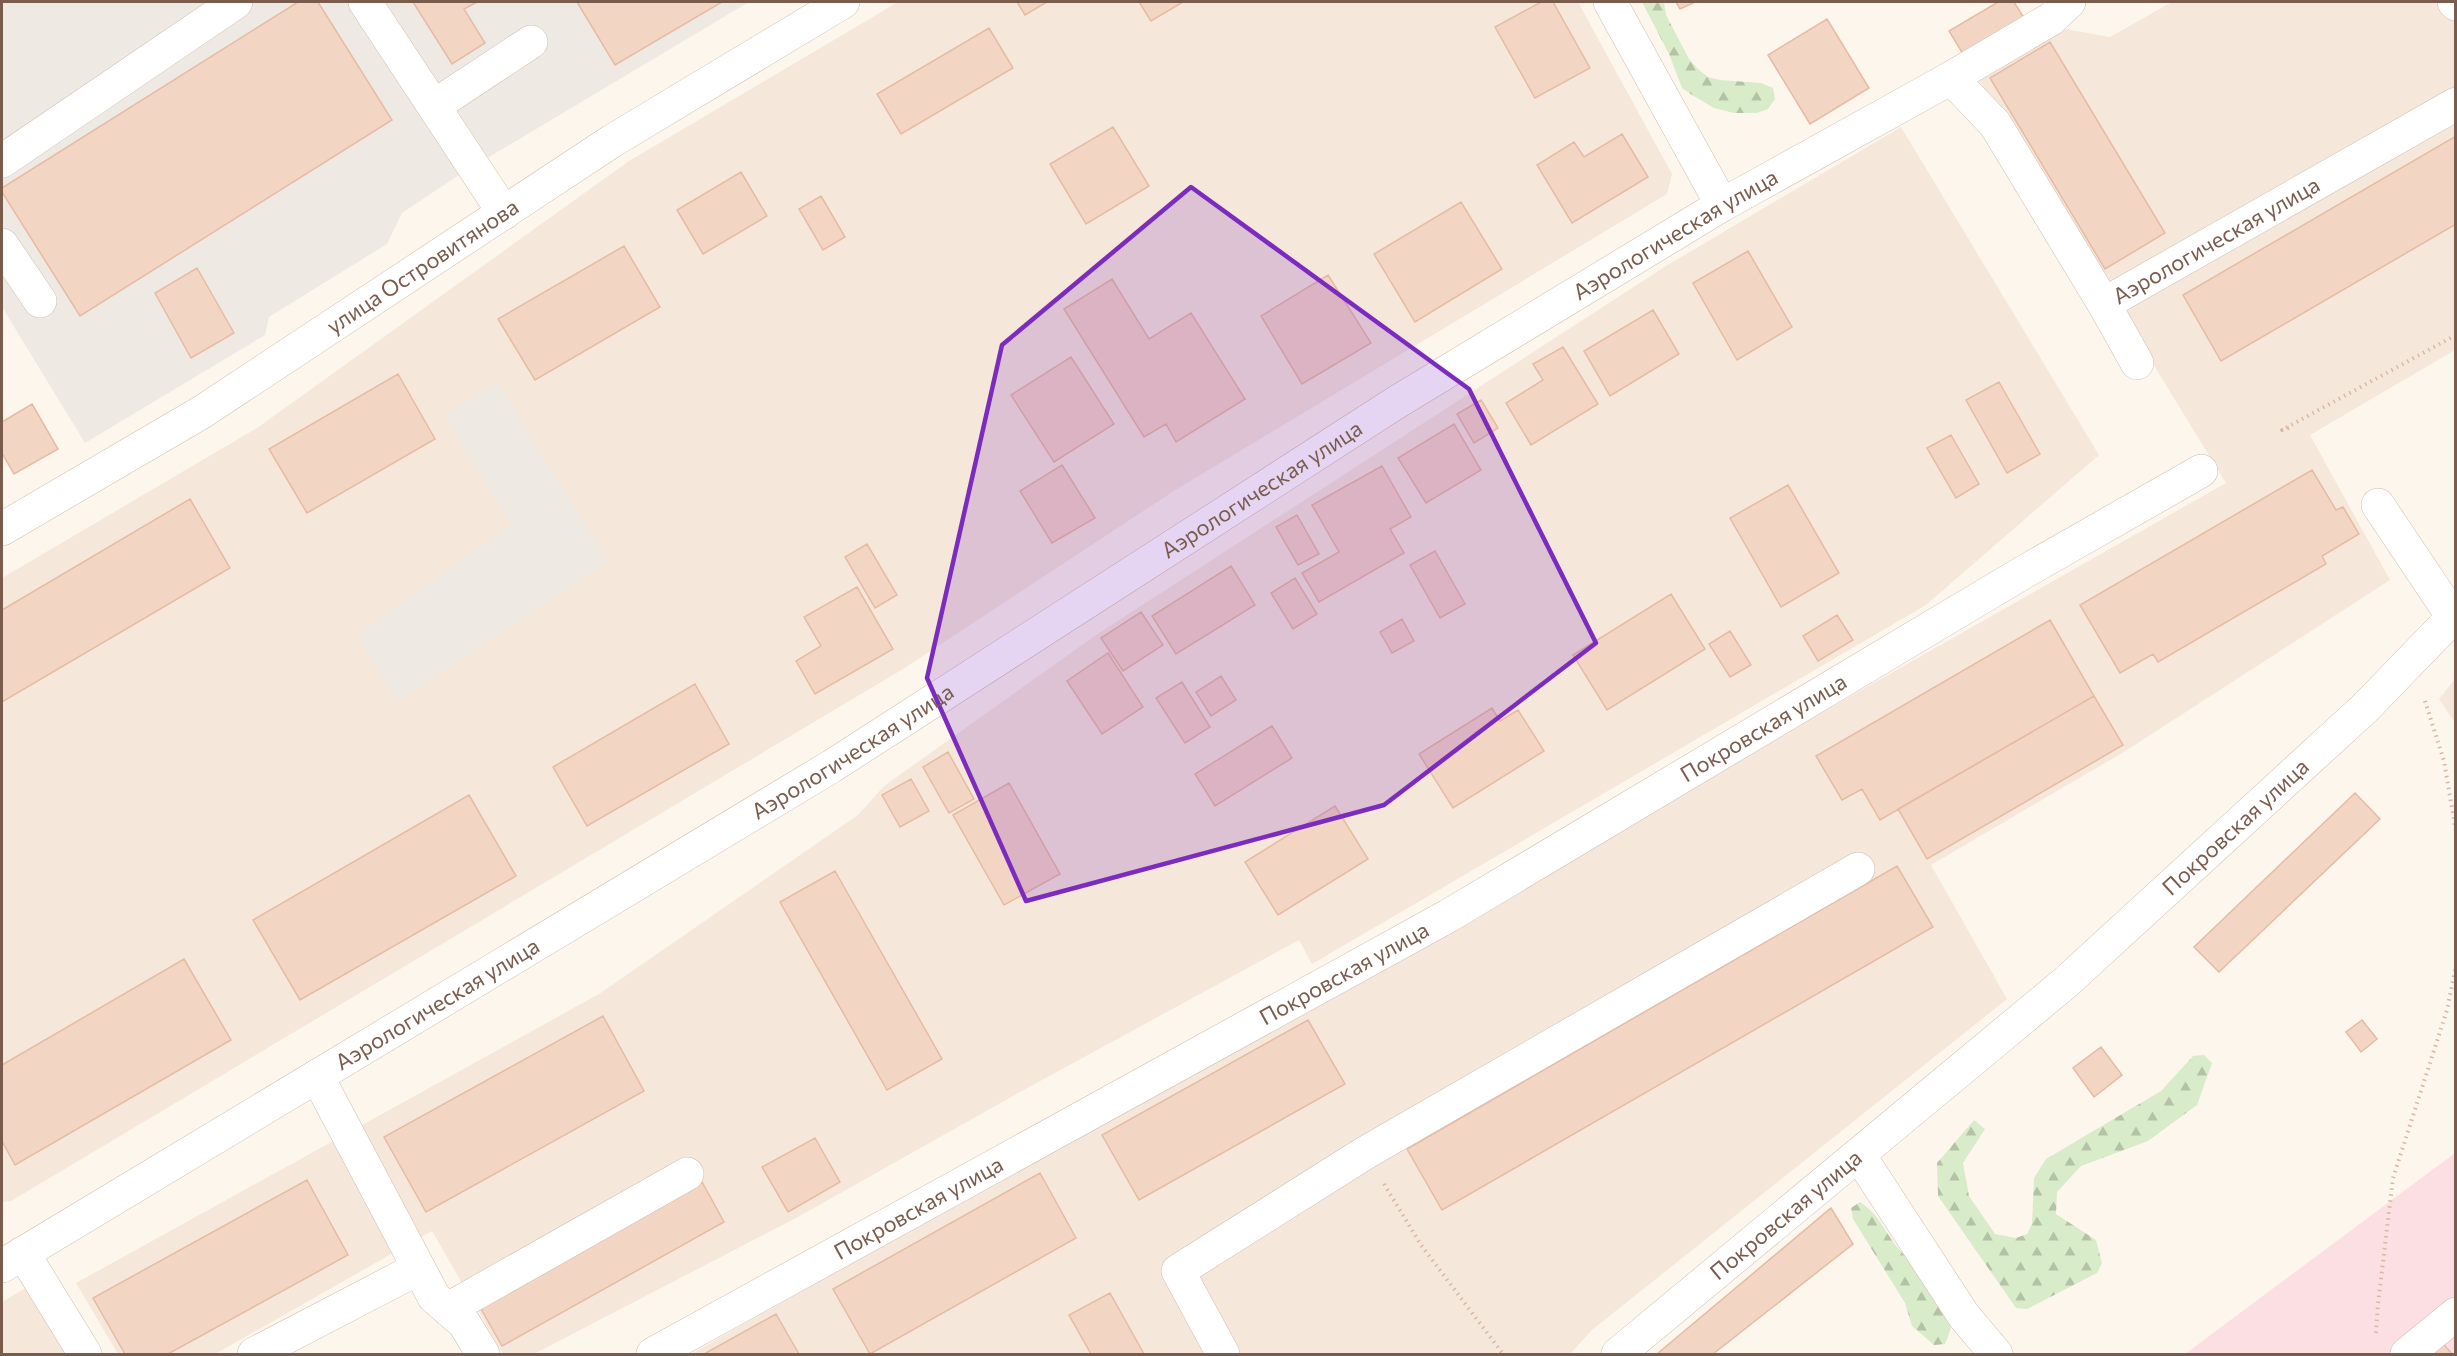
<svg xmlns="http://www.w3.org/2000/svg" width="2457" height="1356" font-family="Commissioner,sans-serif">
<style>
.residential{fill:#f5e8da}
.industrial{fill:#efe9e4}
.medical{fill:#fbdfe3}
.forest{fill:url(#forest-firs)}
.building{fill:#f3d5c3;stroke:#e6bba3;stroke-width:1.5}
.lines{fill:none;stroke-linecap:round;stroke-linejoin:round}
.minor-casing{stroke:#d1beb0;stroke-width:34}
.path{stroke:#d9b8a5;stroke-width:4;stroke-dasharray:1.5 4.5;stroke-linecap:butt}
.minor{stroke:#fff;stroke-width:33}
.marked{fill:#7b2cbf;fill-opacity:0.2;stroke:#7b2cbf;stroke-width:4.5;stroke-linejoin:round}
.labels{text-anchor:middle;stroke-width:4.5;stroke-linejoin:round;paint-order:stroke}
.street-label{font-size:22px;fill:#7a5c4d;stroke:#fffaf3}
</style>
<defs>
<pattern id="forest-firs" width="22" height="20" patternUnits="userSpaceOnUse" patternTransform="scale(1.5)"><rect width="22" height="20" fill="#d8ecc9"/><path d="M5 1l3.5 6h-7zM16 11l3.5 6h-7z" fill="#b4c2a5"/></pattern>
</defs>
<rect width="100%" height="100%" fill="#fdf6ec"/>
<path class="residential" d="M898 2H1578L1672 174 1667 194 1177 489 903 669 11 1201 2 1202V578L257 428 629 161Z
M2172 2H2455V350L2310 435 2390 580 2127 750 1931 865 2007 999 1592 1330 1570 1354H691L2226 483 1977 77 2060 28 2110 37Z
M1901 127 2099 455 1926 605 1312 964 1299 940 1020 1092 796 1218 534 1354H503L432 1231 215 1354H118L76 1283 599 994 858 815 884 786 1096 635 1666 266Z
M2455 679V723L2439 699Z
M29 1286 67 1354H2V1302Z"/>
<path class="industrial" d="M2 2H749L459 175 402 213 387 244 269 317 265 335 85 443 2 307Z
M498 383 608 562 397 702 357 635 512 524 444 415Z"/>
<path class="medical" d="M2455 1153V1354H2185Z"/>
<path class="forest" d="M1642 2H1664L1666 15 1689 59 1698 69 1708 77 1720 80 1761 83 1773 88 1775 99 1768 109 1757 113H1734L1714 108 1692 95 1682 88 1669 54Z
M2204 1055 2212 1063 2197 1105 2148 1141 2081 1166 2057 1192 2056 1214 2096 1240 2102 1263 2097 1273 2027 1309 2016 1308 1938 1196 1937 1163 1974 1120 1985 1129 1963 1163 1969 1196 1995 1234 2016 1238 2027 1234 2032 1224 2034 1178 2046 1159 2161 1091 2193 1056Z
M1860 1202C1879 1214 1884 1231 1898 1248 1914 1268 1937 1284 1949 1308 1954 1318 1950 1334 1945 1344L1934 1345 1912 1326 1905 1303 1853 1219 1851 1208Z"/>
<path class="building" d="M298 2H318L392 120 80 316 2 192V188Z
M413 2H477L464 9 485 43 452 64Z
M577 2H722L615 65Z
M1017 2H1047L1025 15Z
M1139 2H1183L1151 21Z
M1541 2H1553L1590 68 1535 98 1495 27Z
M1676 2H1695L1680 9Z
M1998 2H2014L2024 18 1963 54 1949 31Z
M1827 19 1869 88 1810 124 1768 55Z
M989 28 1013 68 901 134 877 94Z
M2050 42 2165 233 2105 269 1990 78Z
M1113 127 1149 186 1086 224 1050 164Z
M1622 134 1648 177 1572 223 1537 165 1574 142 1584 157Z
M2456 136V224L2221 361 2183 295Z
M741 172 767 216 703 254 677 210Z
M821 196 845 237 823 250 799 209Z
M1461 202 1502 269 1415 322 1374 254Z
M624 246 660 307 535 380 498 319Z
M1748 251 1792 327 1737 360 1693 283Z
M197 268 234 333 191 358 155 293Z
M1328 275 1371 343 1302 384 1261 316Z
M1112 279 1149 339 1191 313 1245 399 1176 442 1166 424 1144 437 1064 309Z
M1653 310 1679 354 1610 396 1584 351Z
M1563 347 1598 404 1531 445 1506 403 1543 380 1533 364Z
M1071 357 1114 424 1054 462 1011 395Z
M398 374 435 439 307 513 269 449Z
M1999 382 2040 454 2007 473 1966 400Z
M1481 400 1498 428 1474 443 1457 414Z
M32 404 58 449 14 474 2 453V422Z
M1454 424 1481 470 1426 503 1398 458Z
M1951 435 1979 484 1956 498 1927 448Z
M1062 465 1095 518 1052 543 1020 491Z
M1382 466 1411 517 1390 529 1404 553 1319 602 1302 573 1339 552 1312 505Z
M2312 470 2336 510 2343 507 2359 534 2322 556 2326 564 2158 662 2153 654 2120 673 2080 605Z
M1788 485 1839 573 1781 607 1730 518Z
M190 499 230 568 2 702V610Z
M1297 515 1319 554 1298 565 1276 527Z
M867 544 897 595 875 608 845 557Z
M1435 551 1465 604 1440 618 1410 565Z
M1231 566 1255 605 1176 654 1152 616Z
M1295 578 1317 614 1293 629 1271 593Z
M857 587 893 649 815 694 796 661 821 646 804 617Z
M1671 594 1705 649 1607 710 1573 655Z
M1141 612 1163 645 1123 671 1101 638Z
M1837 615 1853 640 1818 661 1803 636Z
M1402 619 1414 641 1392 653 1380 632Z
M2050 620 2094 696 1880 820 1862 789 1842 800 1816 756Z
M1730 631 1751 665 1730 677 1709 644Z
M1108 653 1143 707 1102 734 1067 681Z
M1221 676 1236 700 1211 716 1196 692Z
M1182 682 1210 727 1185 743 1156 698Z
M695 684 729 744 587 826 553 767Z
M2094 696 2123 745 1927 859 1898 809Z
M1492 708 1500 721 1518 710 1544 751 1453 808 1419 754Z
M1272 726 1292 758 1215 806 1195 774Z
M948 752 974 799 949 813 923 767Z
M911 779 929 811 900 827 882 795Z
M1009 783 1060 874 1004 905 953 815Z
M2355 793 2380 819 2219 972 2194 947Z
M469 795 516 876 300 1000 253 920Z
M1335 806 1368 859 1278 915 1245 862Z
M1897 866 1933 927 1442 1210 1407 1149Z
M835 871 942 1059 887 1090 780 902Z
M184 959 231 1040 15 1165 2 1141V1065Z
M603 1016 644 1091 426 1212 384 1137Z
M1308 1020 1345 1084 1139 1200 1102 1135Z
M2362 1020 2377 1039 2361 1052 2346 1032Z
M2101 1047 2122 1075 2094 1097 2073 1068Z
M815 1138 840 1182 788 1212 762 1167Z
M1040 1173 1076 1238 870 1354 833 1289Z
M307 1180 348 1255 168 1354H125L93 1298Z
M702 1182 724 1222 502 1346 480 1307Z
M1831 1208 1853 1244 1713 1354H1657Z
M1110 1293 1144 1354H1091L1069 1315Z
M776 1314 799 1354H704Z
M2439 1339 2452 1354H2421Z"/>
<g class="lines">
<g class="minor-casing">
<g id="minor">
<path d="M365 2 504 213"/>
<path d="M1610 2 1722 205"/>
<path d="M2454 2 2456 4"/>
<path d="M1951 78 2051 19 2069 2"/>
<path d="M434 106 531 42"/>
<path d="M2 161 236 2"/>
<path d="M2 245 40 301"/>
<path d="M2104 304 2137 363"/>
<path d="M2378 505 2453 617"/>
<path id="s1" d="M2 529 202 412 612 141 843 2"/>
<path d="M317 1076 434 1297 464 1323 483 1354"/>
<path d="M1859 1155 1964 1316 1996 1354"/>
<path d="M23 1253 85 1354"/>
<path id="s2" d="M2 1266 832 766 1397 402 1722 205 1951 78 1995 124 2104 304 2456 104"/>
<path d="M448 1309 687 1174"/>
<path d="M254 1354 417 1269"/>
<path id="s3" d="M653 1354 1448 916 2024 572 2201 471"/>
<path d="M1223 1354 1178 1271 1365 1153 1858 869"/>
<path id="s4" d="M1618 1354 2065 983 2365 708 2456 614"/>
<path d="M2407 1354 2456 1314"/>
</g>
</g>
<path class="path" d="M2289 428 2282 430 2456 335
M2425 701 2444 761 2456 832
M1384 1184 1421 1245 1503 1354
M2376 1333 2378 1304 2393 1178 2447 1010 2456 966"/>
<use href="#minor" class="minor"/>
</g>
<path class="marked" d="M1191 187 1469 389 1596 643 1384 805 1026 901 927 678 1002 345Z"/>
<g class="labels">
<g class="street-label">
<text dy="8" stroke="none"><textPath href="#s2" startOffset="1966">Аэрологическая улица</textPath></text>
<text dy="8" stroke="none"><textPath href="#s2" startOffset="2686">Аэрологическая улица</textPath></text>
<text dy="8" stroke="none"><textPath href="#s1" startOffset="496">улица Островитянова</textPath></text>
<text dy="8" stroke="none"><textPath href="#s2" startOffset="1480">Аэрологическая улица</textPath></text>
<text dy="8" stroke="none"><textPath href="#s3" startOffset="1275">Покровская улица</textPath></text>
<text dy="8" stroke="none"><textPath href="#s2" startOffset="994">Аэрологическая улица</textPath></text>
<text dy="8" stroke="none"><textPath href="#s4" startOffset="812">Покровская улица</textPath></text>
<text dy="8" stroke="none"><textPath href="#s3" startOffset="789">Покровская улица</textPath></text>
<text dy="8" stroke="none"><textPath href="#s2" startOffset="508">Аэрологическая улица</textPath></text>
<text dy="8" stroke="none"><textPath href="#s3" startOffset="303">Покровская улица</textPath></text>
<text dy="8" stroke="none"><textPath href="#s4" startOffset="218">Покровская улица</textPath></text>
</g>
</g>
<rect width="2457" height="1356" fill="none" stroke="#7a5c4d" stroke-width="6"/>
</svg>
